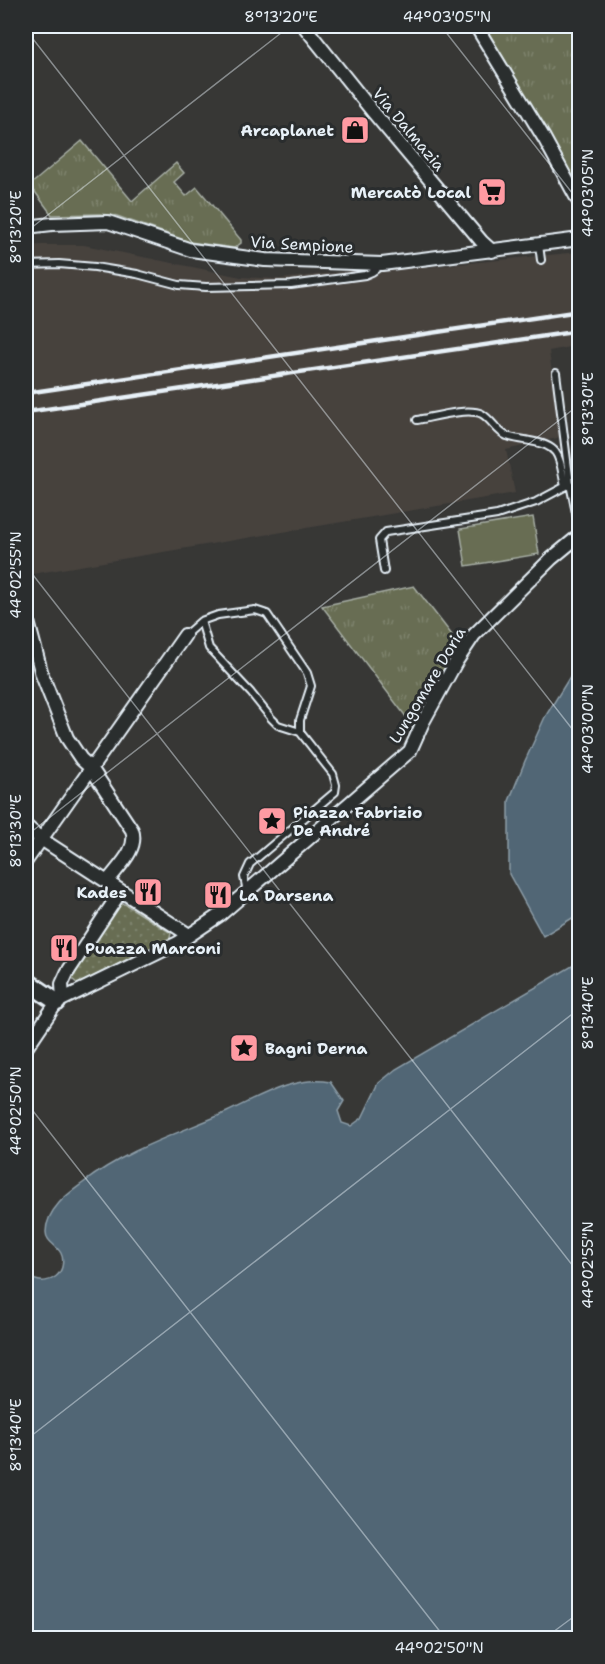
<svg xmlns="http://www.w3.org/2000/svg" width="605" height="1664" font-family="'Shantell Sans',sans-serif">
<style>
.built{fill:#47423e}
.grass{fill:url(#grass-tufts);stroke:#a8afa6;stroke-width:1.5}
.park{fill:url(#park-dots);stroke:#a8afa6;stroke-width:1.5}
.pitch{fill:#676d53;stroke:#a8afa6;stroke-width:1.5}
.water{fill:#516675;stroke:#8d9ea9;stroke-width:1.5}
.lines{fill:none;stroke-linecap:round;stroke-linejoin:round}
.lane-casing{stroke:#e8f1f8;stroke-width:10}
.street-casing{stroke:#e8f1f8;stroke-width:16}
.secondary-casing{stroke:#e8f1f8;stroke-width:21}
.lane{stroke:#2a2d2e;stroke-width:6}
.street{stroke:#2a2d2e;stroke-width:12}
.secondary{stroke:#2a2d2e;stroke-width:16}
.rail{stroke:#e8f1f8;stroke-width:4.5}
.ticks{fill:none;stroke:#e8f1f8;stroke-width:1.5;stroke-opacity:0.45}
.labels{text-anchor:middle;stroke-width:6;stroke-linejoin:round;paint-order:stroke}
.street-label{font-size:16px;fill:#e8f1f8;stroke:#2a2d2e}
.poi-label{font-size:16px;font-weight:bold;fill:#e8f1f8;stroke:#2a2d2e;text-anchor:start}
.neatline{fill:none;stroke:#e8f1f8;stroke-width:2}
.ticks-label{font-size:15px;text-anchor:middle;fill:#e8f1f8}
</style>
<defs>
<pattern id="grass-tufts" width="24" height="20" patternUnits="userSpaceOnUse" patternTransform="scale(1.5)"><rect width="24" height="20" fill="#676d53"/><path d="M3 7l-1-3M5 7V3M7 7l1-3M15 17l-1-3M17 17v-4M19 17l1-3" fill="none" stroke="#7d826c"/></pattern>
<pattern id="park-dots" width="8" height="8" patternUnits="userSpaceOnUse" patternTransform="scale(1.5)"><rect width="8" height="8" fill="#676d53"/><path d="M2 2h.1M6 6h.1" fill="none" stroke="#7d826c" stroke-width="1.8" stroke-linecap="round"/></pattern>
</defs>
<rect width="100%" height="100%" fill="#373735"/>
<filter id="ink" filterUnits="userSpaceOnUse"><feTurbulence type="fractalNoise" baseFrequency=".0167" numOctaves="2"/><feDisplacementMap in="SourceGraphic" scale="12" xChannelSelector="R" yChannelSelector="G"/><feConvolveMatrix kernelMatrix="1 2 1 2 8 2 1 2 1" color-interpolation-filters="sRGB"/></filter>
<g filter="url(#ink)">
<path class="built" d="M41 245H84L241 277 280 279 364 269H407L579 252V345L549 351 561 437 506 450 515 493 26 575V246Z"/>
<path class="grass" d="M482 26H579V189Z
M82 141 132 201 176 163 184 173 174 182 186 196 197 187 241 240V243L234 248 190 242 117 216 100 214 52 215 30 185Z
M414 586 459 644 413 726 322 606Z"/>
<path class="park" d="M120 904H125L171 933 170 938 78 984 72 979V975Z"/>
<path class="pitch" d="M533 517 539 554 466 566 460 529Z"/>
<path class="water" d="M579 662V914L543 936 509 874V801L525 761 545 717Z
M579 962V1638H26V1273C35 1286 58 1283 62 1267 67 1246 46 1246 46 1232 46 1221 52 1211 59 1203 66 1195 75 1189 83 1183 127 1149 177 1134 227 1112 259 1097 294 1075 331 1082L344 1101 338 1111 342 1123 351 1126 362 1118 379 1083 396 1069Z"/>
<g class="lines">
<g class="lane-casing">
<path id="lane" d="M539 245 541 260
M26 265 59 264 95 267 137 274 179 285 206 287 291 285 365 275 372 272 382 265
M556 373 570 484 580 532
M417 420C434 417 468 407 482 414 492 420 497 432 507 436 514 439 522 439 530 441 562 446 559 458 565 487
M384 571 379 540 386 532 497 515 536 502 570 484
M201 621 209 648 251 693 271 718 278 725 300 732
M185 635 201 621 218 615 255 610 267 614 307 673 311 686 300 720V732L333 774 336 785 335 792 250 864 244 877 247 892"/>
</g>
<g class="street-casing">
<path id="street" d="M304 26 373 112 482 242 492 251
M476 26 544 138 580 204
M26 227 52 224 108 222 191 250 265 260 382 264 580 239
M26 614 42 675 67 738 81 759 91 768 132 830C139 849 118 867 107 882
M26 826 41 839 189 935
M26 861 185 635
M63 999 62 984 67 973 121 891
M26 1048 57 1002 178 943 221 914 410 751 423 722 456 662 474 635 551 559 580 535"/>
</g>
<g class="secondary-casing">
<path id="secondary" d="M26 981 57 1002"/>
</g>
<use href="#lane" class="lane"/>
<use href="#street" class="street"/>
<use href="#secondary" class="secondary"/>
<path class="rail" d="M26 393 580 311
M26 412 580 331"/>
</g>
</g>
<path class="ticks" d="M441 26 580 203M26 30 580 739M26 232 290 26M26 566 580 1275M26 836 580 404M26 1102 445 1638M26 1440 580 1008M545 1638 580 1612"/>
<defs>
<g id="shop-square" transform="scale(1.5)"><rect x="-9" y="-9" width="18" height="18" rx="4" fill="#ff9aa2" stroke="#2a2d2e"/><path d="M-5-2.5h2.3a2.7 3.5 0 0 1 5.4 0H5L5.5 6h-11ZM-1.5-2.5h3a1.5 2.3 0 0 0-3 0Z" fill="#111"/></g>
<g id="supermarket-square" transform="scale(1.5)"><rect x="-9" y="-9" width="18" height="18" rx="4" fill="#ff9aa2" stroke="#2a2d2e"/><path d="M-6-5.5h2.5l.6 2H6L4.5 2H-2.5L-4.4-4H-6ZM-1.5 3.2a1.3 1.3 0 1 0 .1 0ZM3 3.2a1.3 1.3 0 1 0 .1 0Z" fill="#111"/></g>
<g id="sight-square" transform="scale(1.5)"><rect x="-9" y="-9" width="18" height="18" rx="4" fill="#ff9aa2" stroke="#2a2d2e"/><path d="M0-6L1.8-2.2L6-1.7L2.9 1.2L3.7 5.4L0 3.3L-3.7 5.4L-2.9 1.2L-6-1.7L-1.8-2.2Z" fill="#111"/></g>
<g id="restaurant-square" transform="scale(1.5)"><rect x="-9" y="-9" width="18" height="18" rx="4" fill="#ff9aa2" stroke="#2a2d2e"/><path d="M-5-6h1v4h1v-4h1v4h1v-4h1v5L-1.5 .5V6h-2V.5L-5-1ZM5-6V6H3V1.5H1.5Q1.5-4 5-6Z" fill="#111"/></g>
</defs>
<g fill-rule="evenodd">
<use href="#shop-square" x="355" y="130"/>
<use href="#supermarket-square" x="492" y="192"/>
<use href="#sight-square" x="272" y="821"/>
<use href="#restaurant-square" x="148" y="892"/>
<use href="#restaurant-square" x="218" y="895"/>
<use href="#restaurant-square" x="64" y="948"/>
<use href="#sight-square" x="244" y="1048"/>
</g>
<g class="labels">
<g class="street-label">
<text transform="translate(409 129) rotate(50)" y="6">Via Dalmazia</text>
<text transform="translate(302 244) rotate(3)" y="6">Via Sempione</text>
<text transform="translate(427 685) rotate(-59)" y="6">Lungomare Doria</text>
</g>
<g class="poi-label">
<text x="334" y="136" text-anchor="end">Arcaplanet</text>
<text x="471" y="198" text-anchor="end">Mercatò Local</text>
<text x="293" y="818">Piazza Fabrizio<tspan x="293" dy="18">De André</tspan></text>
<text x="127" y="898" text-anchor="end">Kades</text>
<text x="239" y="901">La Darsena</text>
<text x="85" y="954">Puazza Marconi</text>
<text x="265" y="1054">Bagni Derna</text>
</g>
</g>
<rect width="605" height="1664" fill="none" stroke="#2a2d2e" stroke-width="66"/>
<rect x="33" y="33" width="539" height="1598" class="neatline"/>
<g class="ticks-label">
<text x="281" y="22">8°13'20"E</text>
<text x="447" y="22">44°03'05"N</text>
<text transform="translate(588 193) rotate(-90)" y="5">44°03'05"N</text>
<text transform="translate(16 227) rotate(-90)" y="5">8°13'20"E</text>
<text transform="translate(588 409) rotate(-90)" y="5">8°13'30"E</text>
<text transform="translate(16 575) rotate(-90)" y="5">44°02'55"N</text>
<text transform="translate(588 729) rotate(-90)" y="5">44°03'00"N</text>
<text transform="translate(16 831) rotate(-90)" y="5">8°13'30"E</text>
<text transform="translate(588 1013) rotate(-90)" y="5">8°13'40"E</text>
<text transform="translate(16 1111) rotate(-90)" y="5">44°02'50"N</text>
<text transform="translate(588 1265) rotate(-90)" y="5">44°02'55"N</text>
<text transform="translate(16 1435) rotate(-90)" y="5">8°13'40"E</text>
<text x="439" y="1653">44°02'50"N</text>
</g>
</svg>
